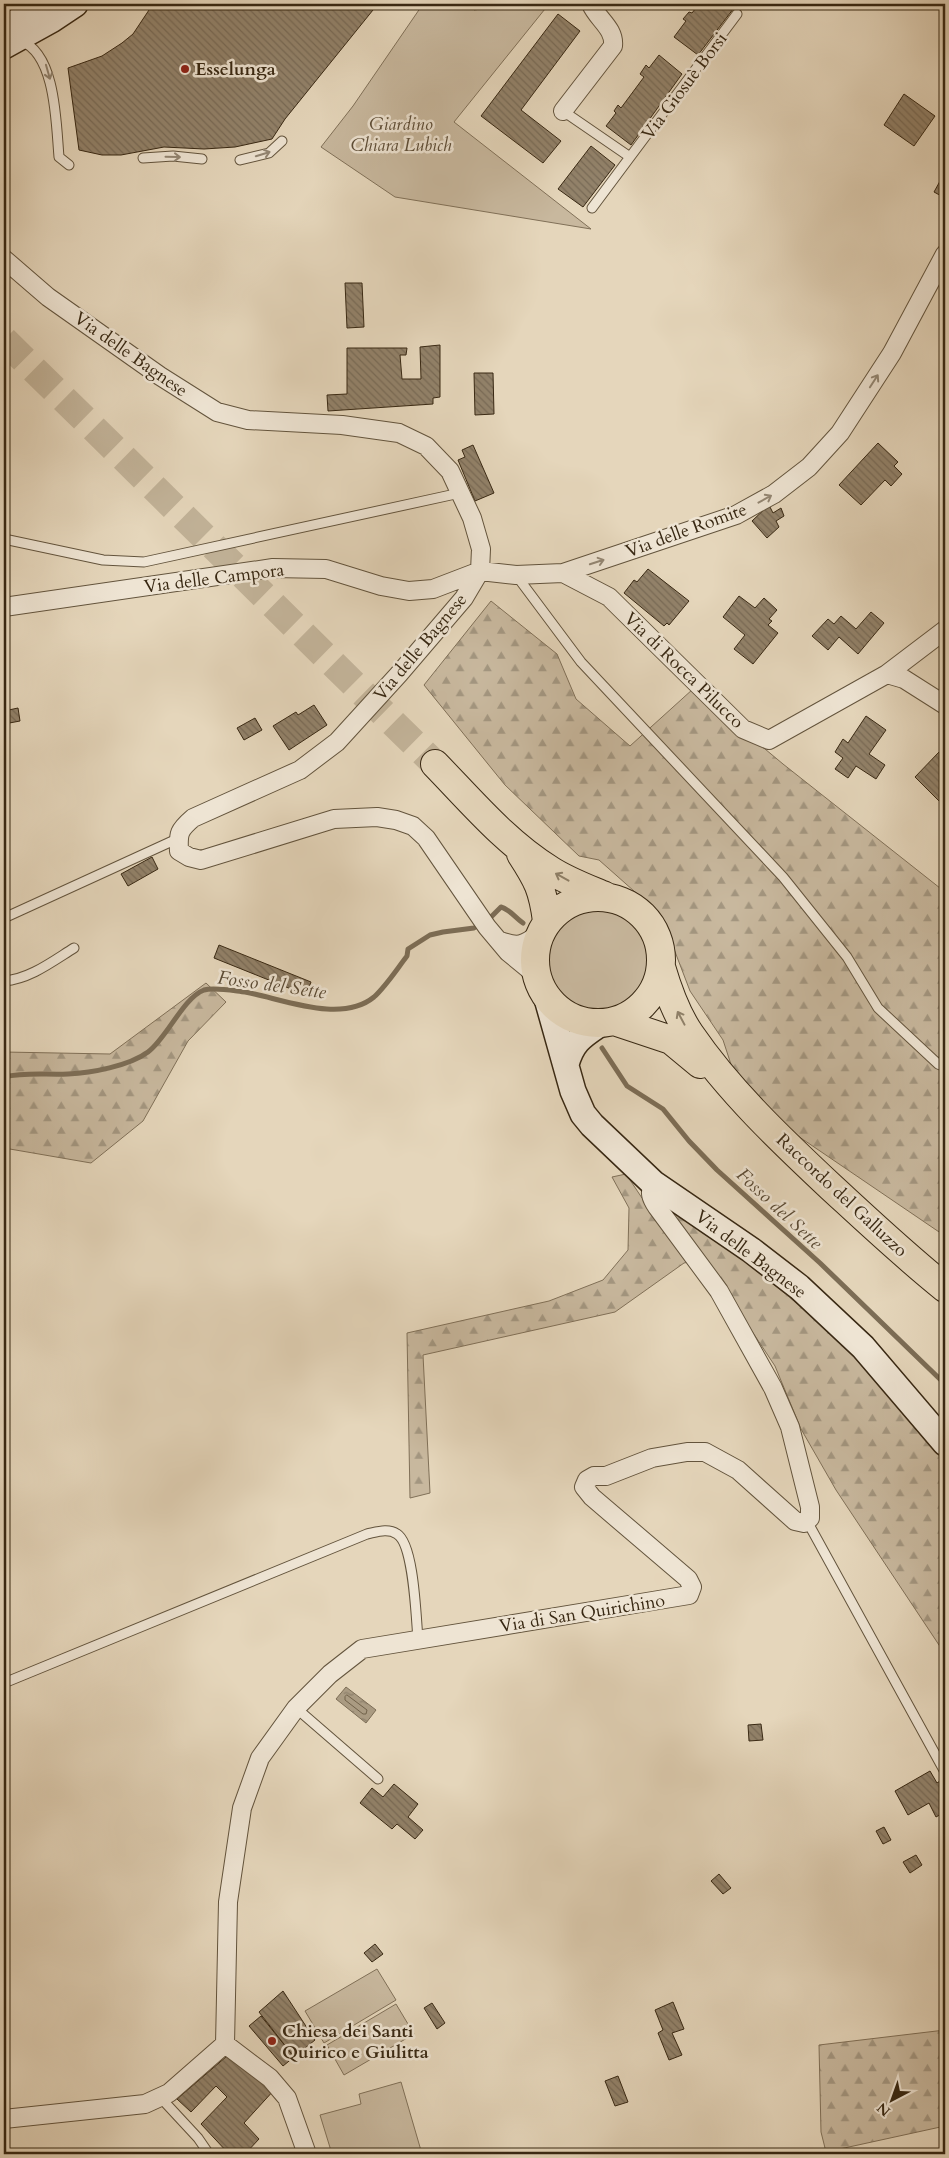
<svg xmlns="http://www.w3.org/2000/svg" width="949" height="2158" font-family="Cardo,serif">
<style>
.green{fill:#c8b89e;stroke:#807058}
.forest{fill:url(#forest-firs);stroke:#807058}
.water{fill:url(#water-ripples);stroke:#7c6d56}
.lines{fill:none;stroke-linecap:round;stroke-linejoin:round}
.shore{stroke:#71624a;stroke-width:1}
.stream{stroke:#7c6d56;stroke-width:5}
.building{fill:url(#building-back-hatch);stroke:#382813}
.primary-tunnel{stroke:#c2b399;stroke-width:28;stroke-dasharray:28 14;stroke-linecap:butt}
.lane-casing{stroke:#63543d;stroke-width:11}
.street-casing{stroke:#63543d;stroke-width:20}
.secondary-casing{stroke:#382813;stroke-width:28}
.primary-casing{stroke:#382813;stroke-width:30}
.lane{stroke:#eee4d3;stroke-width:9}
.street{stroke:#eee4d3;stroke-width:18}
.secondary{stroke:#eee4d3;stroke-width:25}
.primary{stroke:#e5d6bb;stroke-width:28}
.oneway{stroke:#938673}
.oneway2{stroke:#8e7f67}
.poi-dot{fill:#8f2418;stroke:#eee4d3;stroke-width:2}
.labels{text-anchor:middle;stroke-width:5;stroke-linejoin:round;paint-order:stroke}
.poi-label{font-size:18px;font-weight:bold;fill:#382813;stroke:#eee4d3;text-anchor:start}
.street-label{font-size:18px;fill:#382813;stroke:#eee4d3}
.park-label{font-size:18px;font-style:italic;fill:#5c4c36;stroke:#eee4d3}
.water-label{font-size:19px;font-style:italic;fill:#5a4a34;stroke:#eee4d3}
</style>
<defs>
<pattern id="forest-firs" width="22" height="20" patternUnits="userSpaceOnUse" patternTransform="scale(1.25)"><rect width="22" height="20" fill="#c8b89e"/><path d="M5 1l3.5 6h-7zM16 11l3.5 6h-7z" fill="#a39680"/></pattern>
<pattern id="water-ripples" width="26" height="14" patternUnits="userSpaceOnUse" patternTransform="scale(1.25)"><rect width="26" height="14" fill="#aa9b82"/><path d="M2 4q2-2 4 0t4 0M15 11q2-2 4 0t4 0" fill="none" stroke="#8b7e69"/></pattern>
<pattern id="building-back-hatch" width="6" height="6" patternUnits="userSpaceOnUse" patternTransform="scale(1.25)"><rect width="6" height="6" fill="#92826a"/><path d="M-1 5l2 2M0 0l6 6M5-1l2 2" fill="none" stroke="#786a56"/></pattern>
</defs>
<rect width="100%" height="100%" fill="#e5d6bb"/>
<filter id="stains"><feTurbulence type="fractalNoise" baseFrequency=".004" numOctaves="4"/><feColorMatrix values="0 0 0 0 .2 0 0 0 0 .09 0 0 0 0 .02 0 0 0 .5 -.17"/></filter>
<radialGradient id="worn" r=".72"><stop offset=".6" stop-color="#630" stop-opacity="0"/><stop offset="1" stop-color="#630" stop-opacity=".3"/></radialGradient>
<path class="green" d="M423 4H472L474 10 514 4H549L454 122 591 229 395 197 321 147 353 106Z
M545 959a53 53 0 1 1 106 0a53 53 0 1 1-106 0Z
M377 1969 396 2000 324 2043 305 2011Z
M396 2004 414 2034 344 2075 327 2045Z
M401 2082 422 2154H377L375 2151 376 2154H332L320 2115 361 2104 359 2094Z"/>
<path class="forest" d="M491 601 557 654 576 699 630 746 693 689 783 764 945 892V1236L742 1098 723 1040 690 991 661 915 599 860 579 856 505 785 424 685Z
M206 983 226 1002 188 1041 143 1121 91 1163 4 1148V1052L110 1054Z
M626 1174 642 1198 679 1208 825 1326 895 1397 945 1459V1654L836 1490 801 1429 775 1366 704 1259 684 1263 615 1312 423 1355 430 1493 410 1498 407 1333 549 1301 603 1280 628 1250 629 1208 612 1177Z
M945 2030V2126L826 2152 821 2132 819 2045Z"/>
<path class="water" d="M346 1687 376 1710 366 1723 336 1699Z"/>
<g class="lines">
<path class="shore" d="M347 1695 367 1710 366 1714H363L345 1700V1697Z"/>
<path class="stream" d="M602 1048 627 1086 663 1109 689 1141 717 1170 820 1263 945 1384
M4 1077C26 1072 46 1075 68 1074 91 1073 129 1066 148 1052 167 1038 183 998 204 990 214 987 235 991 245 992 283 999 341 1024 374 997 386 986 397 969 407 956L408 949 430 935 443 932 474 928 490 918 501 907C509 909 516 918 523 923"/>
</g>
<path class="building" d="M4 4H16L17 6 4 14Z
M153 4H365L373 10 285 119 272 139 235 147 204 149 164 147 121 155H102L79 150 68 68 102 56 122 43 133 34Z
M699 4H737L698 55 674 37 686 21 683 19 689 12 692 13Z
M558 14 580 31 521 110 561 141 543 163 481 116Z
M659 55 682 74 631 145 606 126 616 113 614 111 618 105 621 108 644 77 640 74 646 65 649 68Z
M904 94 935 116 914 146 884 125Z
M591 146 615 165 583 207 558 189Z
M945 172V198L934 192Z
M345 283H362L364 327 347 328Z
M440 345V397L433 398V404L328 411 327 395 347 394V348H407L406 355H400L402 379H421L420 347Z
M474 373H493L494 414 475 415Z
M878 443 898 462 894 466 902 474 891 486 885 480 861 505 839 485Z
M473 445 494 493 475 501 458 460 465 457 462 450Z
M769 505 773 513 781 508 784 516 776 521 779 527 767 538 752 521Z
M648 569 689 601 669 625 667 623 664 626 624 593 634 580 637 582Z
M739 596 755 608 764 598 777 610 769 619 772 621 768 625 778 633 753 664 734 649 745 635 723 617Z
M871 612 884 623 858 654 839 637 828 650 812 636 828 619 834 624 841 616 856 629Z
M314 705 327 725 289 750 273 726 296 712 298 715Z
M18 708 20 721 4 724V711Z
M866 716 886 730 869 754 885 765 876 779 856 766 848 778 835 769 843 758 835 752 843 739 848 743Z
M255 718 262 730 244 740 237 728Z
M939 752 945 759 941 766 945 771V807L915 777Z
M152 857 158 869 128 886 121 874Z
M219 945 311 982 306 995 214 958Z
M761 1724 763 1740 749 1741 748 1725Z
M930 1771 937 1783 943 1779 945 1782V1812L936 1817 929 1803 908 1815 895 1791Z
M394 1784 418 1804 408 1817 423 1830 415 1839 397 1824 392 1829 360 1803 372 1788 383 1797Z
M884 1827 891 1840 883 1844 876 1831Z
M916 1855 922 1865 910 1873 903 1862Z
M719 1874 731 1888 723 1894 711 1881Z
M375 1944 383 1954 372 1962 364 1953Z
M283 1991 315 2040 294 2057 259 2012Z
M673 2002 684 2029 672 2033 682 2055 669 2060 658 2033 663 2030 655 2010Z
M432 2003 445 2023 437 2029 424 2008Z
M261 2016 294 2057 283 2066 249 2026Z
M227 2056 275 2089 244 2123 259 2139 245 2154H229L201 2124 227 2097 216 2086 191 2112 177 2099Z
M618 2076 628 2102 615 2106 605 2081Z"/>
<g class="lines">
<path class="primary-tunnel" d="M4 340 435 764"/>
<g class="lane-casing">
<path id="lane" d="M21 41C56 54 56 123 59 157L69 165
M563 111 630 157 592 208
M630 157 737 14
M143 158 173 156 202 159
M240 160 269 153 282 141
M4 539 103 560 144 562 460 493
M516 575 581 662 783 877 847 957 878 1008 938 1064 945 1067
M4 918 179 838
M4 981C30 979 53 961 74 948
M807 1521 945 1772
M4 1683 367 1534C377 1532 388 1528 397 1534 414 1544 416 1618 418 1639
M296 1708 378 1779
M160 2097 198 2138 209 2154"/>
</g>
<g class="street-casing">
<path id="street" d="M563 111 613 46C615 28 597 19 591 4
M4 259 48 297 160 376 217 412 248 420 342 425 399 433 426 446 450 471 472 518 481 549 480 571 464 598 399 674 337 742 300 770 193 818C179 830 178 833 179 851L189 857 201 860 334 819 377 817 396 820 413 826 426 838 487 927 508 952 536 975
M563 573 609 597 743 729 769 740 887 674 904 679 945 705
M4 607 273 568 326 569 381 586 409 591 433 589 480 571 516 575 563 573 736 515 774 494 809 467 840 433 892 353 945 254
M887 674 945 630
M498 940C518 948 523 946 540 933
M225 2044 270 2078 287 2098 307 2154
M4 2119 145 2104 169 2093 225 2044 228 1902 242 1808 260 1758 296 1708 330 1674 362 1649 689 1595 692 1587 688 1579 592 1497 584 1487 587 1480 594 1476H606L652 1458 687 1452H705L738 1470 795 1521 804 1523 810 1518V1507L790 1427 773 1388 719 1291 657 1207C651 1198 649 1193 653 1183"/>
</g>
<g class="secondary-casing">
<path id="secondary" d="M10 26 43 4
M4 46 51 20 75 4
M546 995 573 1091 583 1114 592 1125 653 1183 751 1250 799 1287 863 1347 945 1443
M566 1064C572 1043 580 1037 598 1025"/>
</g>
<g class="primary-casing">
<path id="primary" d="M435 764C471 801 506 843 550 870 567 881 586 888 605 896
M521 854C538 880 543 890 547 921
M535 960a63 63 0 1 1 126 0a63 63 0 1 1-126 0Z
M661 967C668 991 676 1014 690 1034 729 1091 781 1140 831 1187 869 1222 905 1256 945 1288
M614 1021 671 1040 700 1064"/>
</g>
<use href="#lane" class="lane"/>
<use href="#street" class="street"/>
<use href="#secondary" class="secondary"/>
<use href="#primary" class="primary"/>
</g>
<defs><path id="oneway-shaft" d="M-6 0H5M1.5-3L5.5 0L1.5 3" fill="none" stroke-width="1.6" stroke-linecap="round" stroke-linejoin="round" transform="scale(1.25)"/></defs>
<g class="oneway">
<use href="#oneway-shaft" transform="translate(48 72) rotate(74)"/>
<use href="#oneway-shaft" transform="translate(263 154) rotate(-17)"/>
<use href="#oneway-shaft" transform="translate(173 157) rotate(1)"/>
<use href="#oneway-shaft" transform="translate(874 381) rotate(-57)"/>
<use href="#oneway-shaft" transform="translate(765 499) rotate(-29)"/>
<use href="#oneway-shaft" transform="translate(597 562) rotate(-18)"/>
</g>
<g class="oneway2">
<use href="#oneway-shaft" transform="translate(562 877) rotate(-151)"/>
<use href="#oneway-shaft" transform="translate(681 1018) rotate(-118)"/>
</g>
<g class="poi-dot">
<circle cx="185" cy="69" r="5"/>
<circle cx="272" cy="2041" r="5"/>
</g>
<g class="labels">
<g class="poi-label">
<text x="195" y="75">Esselunga</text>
<text x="282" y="2037">Chiesa dei Santi<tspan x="282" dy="21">Quirico e Giulitta</tspan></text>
</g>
<g class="street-label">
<text transform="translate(684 86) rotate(-53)" y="6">Via Giosuè Borsi</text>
<text transform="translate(131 354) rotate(35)" y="6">Via delle Bagnese</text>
<text transform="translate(686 530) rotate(-20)" y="6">Via delle Romite</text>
<text transform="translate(214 578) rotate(-7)" y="6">Via delle Campora</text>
<text transform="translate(420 647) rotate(-50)" y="6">Via delle Bagnese</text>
<text transform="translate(684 670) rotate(44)" y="6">Via di Rocca Pilucco</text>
<text transform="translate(842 1195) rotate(43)" y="6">Raccordo del Galluzzo</text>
<text transform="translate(751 1254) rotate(37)" y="6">Via delle Bagnese</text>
<text transform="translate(582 1613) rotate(-9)" y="6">Via di San Quirichino</text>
</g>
<g class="park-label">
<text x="401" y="130">Giardino<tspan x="401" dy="21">Chiara Lubich</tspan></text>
</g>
<g class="water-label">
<text transform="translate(272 984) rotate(8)" y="7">Fosso del Sette</text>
<text transform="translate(780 1208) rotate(43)" y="7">Fosso del Sette</text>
</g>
</g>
<rect width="949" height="2158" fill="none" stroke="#e5d6bb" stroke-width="20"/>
<rect x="5" y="5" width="939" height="2148" fill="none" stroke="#382813" stroke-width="2.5"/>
<rect x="10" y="10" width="929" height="2138" fill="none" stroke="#382813"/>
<g transform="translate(892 2100) rotate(221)" stroke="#eee4d3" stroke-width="4" paint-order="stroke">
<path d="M0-4L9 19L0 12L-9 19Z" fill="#382813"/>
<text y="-8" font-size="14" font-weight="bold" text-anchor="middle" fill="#382813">N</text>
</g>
<rect width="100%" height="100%" filter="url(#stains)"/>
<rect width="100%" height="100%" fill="url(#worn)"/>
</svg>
